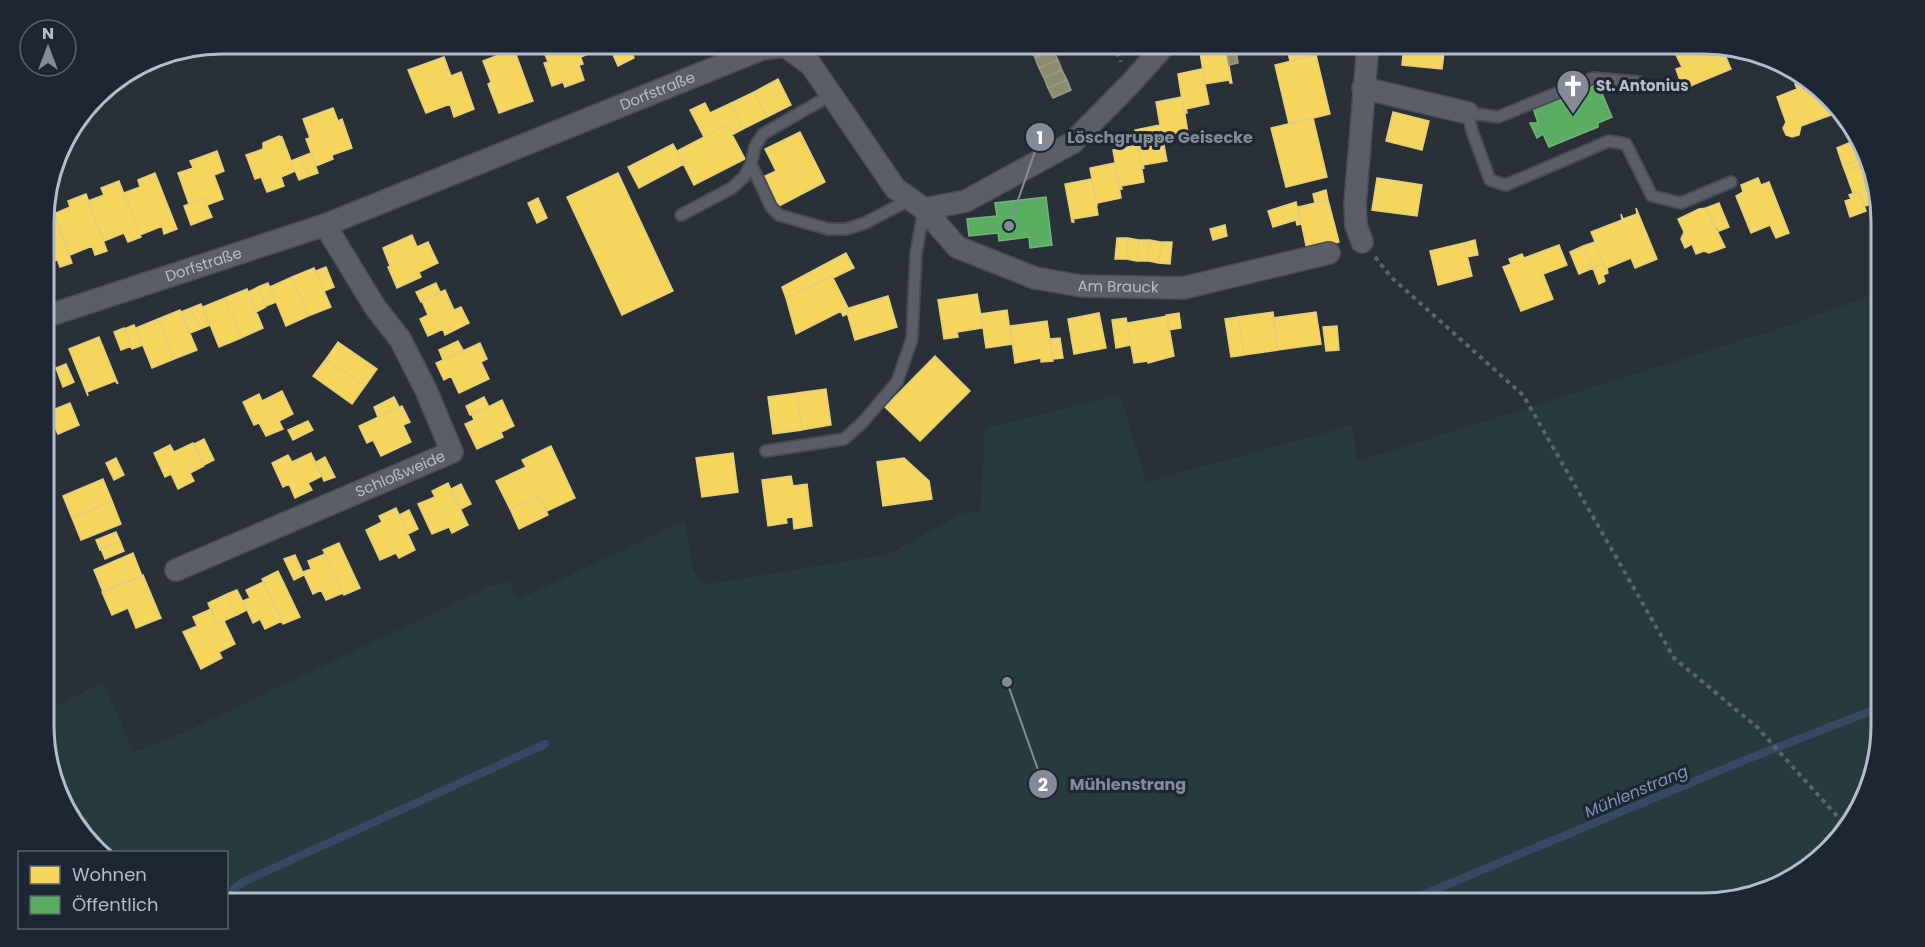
<svg xmlns="http://www.w3.org/2000/svg" width="1925" height="947" font-family="Poppins,sans-serif">
<style>
.green{fill:#273a3e}
.homes{fill:#f6d55c;stroke:#e2ce7d;stroke-width:1.5}
.public{fill:#5aae61;stroke:#75b280;stroke-width:1.5}
.industry{fill:#8c8c6e;stroke:#989a89;stroke-width:1.5}
.lines{fill:none;stroke-linecap:round;stroke-linejoin:round}
.stream{stroke:#384963;stroke-width:8}
.lane-casing{stroke:#484c53;stroke-width:14}
.street-casing{stroke:#484c53;stroke-width:24}
.path{stroke:#5d636a;stroke-width:4;stroke-dasharray:4.5 4.5;stroke-linecap:butt}
.lane{stroke:#5a5e66;stroke-width:10}
.street{stroke:#5a5e66;stroke-width:21}
.labels{text-anchor:middle;stroke-width:6;stroke-linejoin:round;paint-order:stroke}
.poi-label{font-size:15px;font-weight:bold;fill:#b4bcc9;stroke:#1d2633;text-anchor:start}
.street-label{font-size:15px;fill:#b4bcc9;stroke:#1d2633}
.water-label{font-size:16px;font-style:italic;fill:#7c92b1;stroke:#1d2633}
.rim{fill:none;stroke:#b4bcc9;stroke-width:3}
.leader{fill:none;stroke:#848b96;stroke-width:2}
.callout-dot{fill:#848b96;stroke:#1d2633;stroke-width:2}
.mark-label{font-size:18px;text-anchor:middle;font-weight:bold;fill:#fff}
.callout-label{font-size:16px;text-anchor:middle;font-weight:bold;fill:#848b96;stroke:#1d2633;stroke-width:6;stroke-linejoin:round;paint-order:stroke}
</style>
<rect width="100%" height="100%" fill="#2a3038"/>
<path class="green" d="M1880 292 1881 726 1863 804 1802 874 1715 903H227L226 852H103L80 833 45 749V712L103 682 134 752 189 730 490 586 508 581 518 600 685 520 693 569 702 585 889 554 963 513 980 511 985 428 1120 394 1146 482 1352 425 1358 461 1781 328Z"/>
<path class="homes" d="M569 44H576L583 64 579 65 584 80 565 87 563 82 552 86 544 63 548 62 544 52Z
M576 44H586L590 53 581 57Z
M601 44H643L631 50 634 58 618 66 611 50 606 53Z
M1217 44H1225L1232 83H1230L1229 80 1205 84 1199 46Z
M1286 44H1329L1331 51 1290 61Z
M1404 44H1445L1442 69 1402 65Z
M1686 44H1703L1729 49 1730 53 1725 55 1731 69 1683 89 1676 69 1682 67 1673 49Z
M514 49 533 101 499 113 488 84 491 82 483 61Z
M1316 55 1330 114 1289 124 1275 65Z
M444 57 451 76 461 72 474 109 454 117 450 104 426 113 408 70Z
M1202 69 1209 104 1186 109 1187 113H1184L1178 74Z
M778 79 791 105 767 117 754 92Z
M1805 80 1842 111 1801 126 1799 135 1792 137 1786 135 1783 128 1786 122 1777 97 1797 89 1795 84Z
M754 92 767 117 743 129 731 103Z
M1182 97 1188 133 1165 137 1166 141 1163 142 1156 102Z
M705 103 710 113 731 103 743 129 732 135 727 125 704 137 690 110Z
M333 108 338 121 342 119 352 148 332 155 333 159 316 166 306 139 310 138 303 119Z
M1393 112 1429 121 1422 150 1386 141Z
M1313 118 1327 177 1286 187 1271 128Z
M727 125 745 159 694 185 677 151Z
M1160 125 1167 161 1143 165 1144 168 1142 169 1135 130Z
M800 132 825 182 779 206 765 176 776 171 765 149Z
M279 136 282 137 295 171 281 177 284 186 267 192 261 177 255 179 246 155 263 149V143Z
M1856 140 1863 158 1843 166 1837 148Z
M673 144 684 164 639 188 628 167Z
M1138 145 1144 182 1121 186 1122 189H1120L1113 150Z
M217 151 224 171 214 175 223 199 207 205 204 198 189 204 178 173 193 168 190 161Z
M311 153 318 173 309 176 301 157Z
M301 157 309 176 299 180 291 161Z
M1863 158 1866 164 1845 171 1843 166Z
M1115 163 1121 198 1097 203V206L1090 168Z
M1866 164 1880 201 1865 206 1859 191 1853 193 1845 171Z
M155 173 177 229 164 234 162 226 140 235 124 193 140 187 138 180Z
M618 173 673 291 622 315 567 197Z
M1377 178 1422 185 1417 216 1372 210Z
M1758 178 1761 185 1769 182 1789 233 1776 238 1770 225 1751 233 1736 196 1743 192 1741 185Z
M1092 179 1098 215 1073 219 1074 222H1072L1065 184Z
M119 181 141 237 128 242 124 233 104 241 88 201 104 195 101 188Z
M1326 190 1328 200 1315 203 1313 194Z
M1859 191 1866 211 1850 217 1845 201 1851 199 1849 195Z
M86 194 107 251 95 255 92 246 70 255 54 214 70 207 68 201Z
M204 198 212 217 191 225 184 206Z
M538 198 547 218 537 223 528 203Z
M1328 200 1339 242 1307 250 1298 207Z
M1296 202 1301 224 1297 225 1296 220 1273 227 1268 211Z
M1719 203 1729 227 1719 231 1717 227 1713 225 1706 208Z
M51 206 72 263 60 267 57 259 44 265V210Z
M1636 208 1657 259 1635 268 1631 258 1607 268 1608 273 1591 232 1622 220 1621 214 1623 219 1637 214Z
M1706 208 1725 247 1709 253 1704 251 1696 254 1692 244 1685 248 1681 239 1684 232 1678 219 1699 209Z
M1225 225 1227 236 1213 240 1210 229Z
M412 235 417 247 428 242 438 263 419 272 421 277 397 288 388 267 390 266 383 248Z
M1117 238H1128L1126 259H1115Z
M1128 238 1139 240 1137 261 1126 259Z
M1139 240H1150L1148 261H1137Z
M1150 240 1161 242 1159 263 1148 261Z
M1475 240 1478 255 1467 257 1464 243Z
M1161 242H1172L1170 264 1159 263Z
M1595 242 1604 264 1593 268 1583 246Z
M1464 243 1472 276 1438 285 1430 251Z
M1559 245 1567 265 1543 274 1553 299 1521 311 1503 267 1511 264 1509 259 1522 254 1524 258Z
M1583 246 1593 268 1579 274 1570 252Z
M846 253 854 268 833 278 832 276 786 298 782 287Z
M1604 264 1608 273 1603 275 1605 281 1599 284 1593 268Z
M326 267 334 287 324 291 316 271Z
M314 268 331 307 308 316 292 277Z
M832 276 848 308 846 309 847 314 843 316 841 311 796 334 786 298Z
M292 277 308 316 286 326 270 287Z
M268 283 276 302 266 306 258 287Z
M436 283 440 292 421 302 416 292Z
M258 287 266 307 256 312 248 292Z
M247 289 263 328 241 338 225 298Z
M445 290 454 310 461 307 469 323 445 335 443 329 428 336 420 319 428 315 422 301Z
M977 294 983 328 957 332 958 337 944 339 938 300Z
M888 296 897 327 855 340 846 309Z
M225 298 241 338 219 347 203 307Z
M201 304 210 325 200 329 191 308Z
M191 308 200 329 190 333 181 312Z
M180 310 197 350 174 359 158 319Z
M1007 310 1012 344 986 348 981 314Z
M1273 312 1278 350 1244 355 1238 317Z
M1316 312 1321 344 1278 350 1273 318Z
M1099 313 1106 348 1074 354 1068 319Z
M1179 313 1181 328 1169 330 1166 315Z
M1167 316 1174 356 1148 363V361L1134 363 1127 323Z
M1238 317 1244 355 1231 357 1225 319Z
M1126 318 1131 345 1116 348 1112 320Z
M158 319 174 359 152 368 136 328Z
M1047 321 1053 361 1041 362V358L1015 363 1010 326Z
M134 325 143 345 132 349 124 329Z
M1337 326 1339 350 1326 351 1323 327Z
M124 328 131 346 121 350 114 332Z
M99 337 118 384 115 381 87 392 88 396 69 349Z
M1060 338 1063 358 1053 359 1050 339Z
M458 341 463 350 443 360 439 350Z
M338 342 377 369 365 386 326 359Z
M480 343 487 359 481 362 489 379 459 393 451 376 444 380 436 363Z
M935 356 970 391 920 441 885 407Z
M326 359 365 386 352 404 313 376Z
M66 364 74 382 63 387 56 368Z
M826 389 831 425 802 430 797 393Z
M282 391 293 414 279 421 283 429 266 436 259 423 254 425 243 402 259 394 262 401Z
M797 393 802 430 773 434 768 397Z
M394 397 399 407 378 417 374 407Z
M484 397 489 407 470 415 466 406Z
M502 400 514 426 501 432 503 437 477 449 465 424 474 420 472 415Z
M70 403 79 425 58 434 48 412Z
M402 406 410 422 403 425 411 442 381 456 373 440 367 443 359 426Z
M308 421 313 430 293 440 288 430Z
M204 439 214 460 204 465 194 444Z
M193 443 204 466 190 473 194 481 178 489 171 474 165 477 154 453 170 445 174 452Z
M551 446 575 498 547 511 539 496 510 509 496 481 526 467 522 460Z
M311 453 322 476 308 483 312 490 295 498 289 484 283 487 272 463 288 455 292 462Z
M733 453 738 492 702 497 696 458Z
M325 457 335 477 324 481 316 462Z
M116 458 124 475 114 480 106 463Z
M904 458 929 481 932 499 883 506 877 462Z
M791 476 793 486 807 484 812 526 794 529 793 517 786 518 787 523 768 526 762 480Z
M103 479 112 501 72 518 63 496Z
M448 483 468 525 452 533 449 527 432 534 418 504 435 497 432 491Z
M461 484 471 504 461 509 451 489Z
M539 496 548 515 519 529 510 509Z
M112 501 121 524 81 540 72 518Z
M396 508 415 550 399 558 396 553 380 560 366 530 382 522 379 516Z
M409 510 418 529 408 534 399 515Z
M116 532 120 541 100 550 96 540Z
M120 541 124 551 105 559 101 549Z
M339 543 360 588 344 595 323 550Z
M133 553 142 576 103 592 94 570Z
M325 554 343 593 326 600 321 590 313 594 303 572 311 569 308 561Z
M295 555 304 575 294 580 284 559Z
M278 571 300 617 283 624 262 579Z
M143 575 161 618 136 628 128 608 112 615 102 592Z
M263 582 282 621 265 629 260 619 253 623 243 601 250 598 246 590Z
M237 590 247 610 237 615 227 594Z
M227 594 237 615 217 624 208 603Z
M211 609 217 624 224 621 235 644 219 652 222 658 201 669 183 632 197 626 193 617Z"/>
<path class="public" d="M1598 84 1612 117 1598 123V127L1549 147 1543 134 1537 138 1530 123H1538L1533 108 1581 88 1584 90Z
M1046 197 1052 245 1030 248 1029 237 999 241 998 233 969 236 967 219 997 216 995 203Z"/>
<path class="industry" d="M645 44H658L659 46 649 51Z
M708 44H727L711 50Z
M1041 44H1051L1053 50 1035 58 1030 48Z
M1225 44H1235L1238 63 1229 65Z
M1053 50 1058 60 1039 68 1035 58Z
M1058 60 1062 70 1044 78 1039 68Z
M1062 70 1067 80 1048 88 1044 78Z
M1067 80 1071 90 1053 98 1048 88Z"/>
<g class="lines">
<path class="stream" d="M229 903 234 889 243 882 545 744
M1403 903 1750 758 1881 707"/>
<g class="lane-casing">
<path id="lane" d="M1638 82 1593 78 1498 117 1468 113 1472 131 1490 180 1506 185 1609 141 1626 144 1652 196 1681 203 1731 182
M751 164 771 207 779 215 828 229H846L865 223 911 199
M681 215 732 188 744 177 751 164 755 146 763 134 831 95
M766 451 844 439 862 423 897 382 912 339 916 253 924 209"/>
</g>
<g class="street-casing">
<g id="street">
<path d="M1363 88 1468 113"/>
<path id="s1" d="M924 209 957 247 1035 278 1081 286 1183 288 1329 253"/>
<path d="M1362 242 1356 225 1355 204 1368 44"/>
<path id="s2" d="M44 317 325 225 762 49 785 46 811 65 895 188 924 209 966 201 1072 143 1130 84 1166 44"/>
<path id="s3" d="M176 570 452 452 426 390 400 339 375 307 325 225"/>
</g>
</g>
<path class="path" d="M1113 44 1121 62
M1375 257 1391 277 1523 395 1674 658 1757 727 1845 825"/>
<use href="#lane" class="lane"/>
<use href="#street" class="street"/>
</g>
<defs>
<g id="church-pin" transform="scale(1.725)"><path d="M0 17L-7.5 6A9.5 9.5 0 1 1 7.5 6Z" fill="#848b96" stroke="#1d2633"/><path d="M-1.2-6h2.4v3.5h3.3v2.4h-3.3V6h-2.4V-.1h-3.3v-2.4h3.3Z" fill="#fff"/></g>
</defs>
<g fill-rule="evenodd">
<use href="#church-pin" x="1573" y="86"/>
</g>
<g class="labels">
<g class="poi-label">
<text x="1596" y="91">St. Antonius</text>
</g>
<g class="street-label">
<text dy="5" stroke="none"><textPath href="#s2" startOffset="654">Dorfstraße</textPath></text>
<text dy="5" stroke="none"><textPath href="#s2" startOffset="168">Dorfstraße</textPath></text>
<text dy="5" stroke="none"><textPath href="#s1" startOffset="218">Am Brauck</textPath></text>
<text dy="5" stroke="none"><textPath href="#s3" startOffset="244">Schloßweide</textPath></text>
</g>
<g class="water-label">
<text transform="translate(1636 791) rotate(-23)" y="6">Mühlenstrang</text>
</g>
</g>
<path d="M0 0H1925V947H0ZM222 54H1703A168 168 0 0 1 1871 222V725A168 168 0 0 1 1703 893H222A168 168 0 0 1 54 725V222A168 168 0 0 1 222 54Z" fill="#1d2633" fill-rule="evenodd"/>
<path class="rim" d="M222 54H1703A168 168 0 0 1 1871 222V725A168 168 0 0 1 1703 893H222A168 168 0 0 1 54 725V222A168 168 0 0 1 222 54Z"/>
<path class="leader" d="M1009 226L1040 137M1007 682L1043 784"/>
<g class="callout-dot">
<circle cx="1009" cy="226" r="6"/>
<circle cx="1007" cy="682" r="6"/>
<circle cx="1040" cy="137" r="15"/>
<circle cx="1043" cy="784" r="15"/>
</g>
<g class="mark-label">
<text x="1040" y="144">1</text>
<text x="1043" y="791">2</text>
</g>
<g class="callout-label">
<text x="1160" y="143">Löschgruppe Geisecke</text>
<text x="1128" y="790">Mühlenstrang</text>
</g>
<rect x="18" y="851" width="210" height="78" fill="#1d2633" stroke="#59626f" stroke-width="1.5"/>
<rect x="30" y="866" width="30" height="18" fill="#f6d55c" stroke="#59626f" stroke-width="1.5"/>
<text x="72" y="881" font-size="18" fill="#b4bcc9">Wohnen</text>
<rect x="30" y="896" width="30" height="18" fill="#5aae61" stroke="#59626f" stroke-width="1.5"/>
<text x="72" y="911" font-size="18" fill="#b4bcc9">Öffentlich</text>
<g transform="translate(48 48)"><circle r="28" fill="#1d2633" stroke="#59626f" stroke-width="1.5"/>
<path d="M0-4.5L10 22L0 15L-10 22Z" fill="#848b96"/>
<text y="-9" font-size="16" font-weight="bold" text-anchor="middle" fill="#b4bcc9">N</text>
</g>
</svg>
